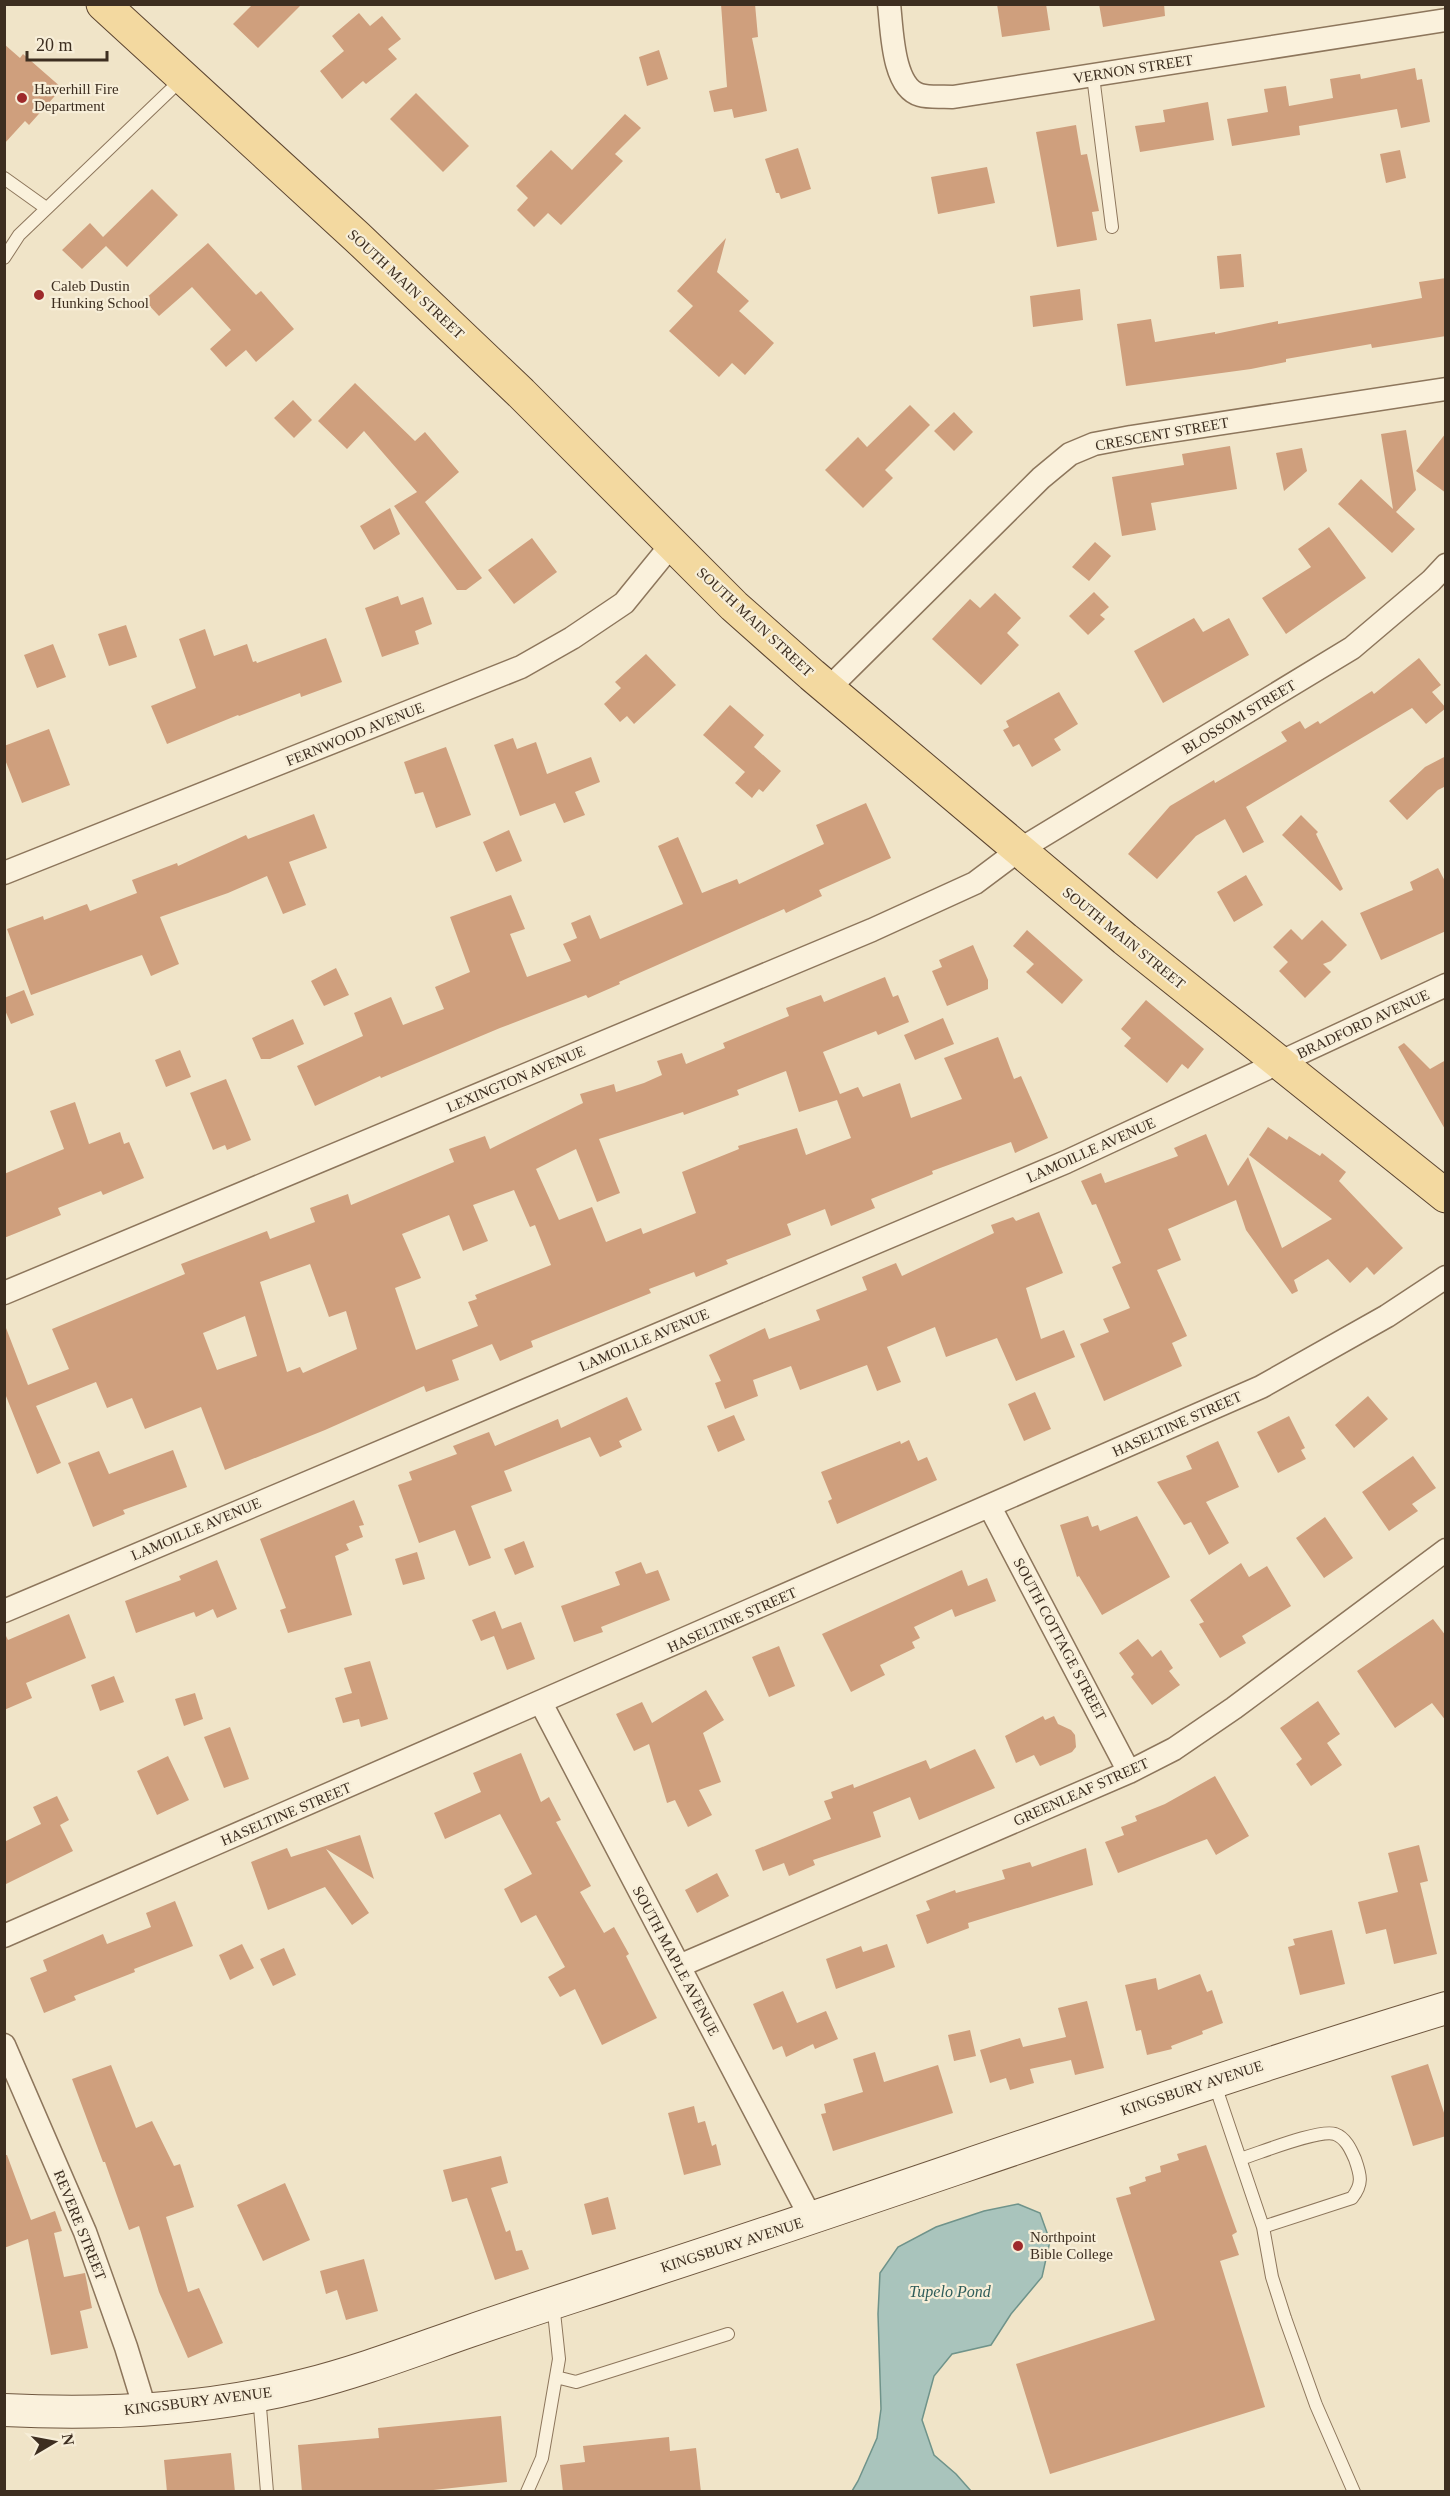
<svg xmlns="http://www.w3.org/2000/svg" width="1450" height="2496" viewBox="0 0 1450 2496" font-family="'Times New Roman',serif">
	<style>
		.water { fill: #a9c4bc; stroke: #6f938a; stroke-width: 1.5 }
		.building { fill: #cf9f7d; fill-rule: evenodd }
		.lines { fill: none; stroke-linecap: round; stroke-linejoin: round }
		.service-casing { stroke: #8d765c; stroke-width: 14 }
		.minor-casing { stroke: #8d765c; stroke-width: 25 }
		.secondary-casing { stroke: #6f573f; stroke-width: 34 }
		.primary-casing { stroke: #5b4430; stroke-width: 35 }
		.service { stroke: #faf1dc; stroke-width: 12 }
		.minor { stroke: #faf1dc; stroke-width: 22 }
		.secondary { stroke: #faf1dc; stroke-width: 32 }
		.primary { stroke: #f3d9a0; stroke-width: 33 }
		.poi-dot { fill: #9e2a2b; stroke: #f7eed8; stroke-width: 2 }
		.labels { text-anchor: middle; stroke-width: 4.5; stroke-linejoin: round; paint-order: stroke }
		.street-label { font-size: 15px; fill: #3d2e20; stroke: #f7eed8 }
		.poi-label { font-size: 15px; fill: #3d2e20; stroke: #f7eed8; text-anchor: start }
		.water-label { font-size: 16px; font-style: italic; fill: #2f5d5a; stroke: #f7eed8 }
	</style>
	<rect width="100%" height="100%" fill="#f0e4c8"/>
	<path class="water" d="M1018 2204 1040 2213 1050 2241 1042 2277 1011 2314 991 2345 952 2354 934 2376 922 2420 934 2455 956 2474 971 2491H852L858 2481 877 2438 881 2409 878 2314 880 2273 898 2247 936 2227 984 2211Z"/>
	<path class="building" d="M253 4H302L258 48 233 24Z
		M721 4H755L758 37 752 38 767 111 734 118 732 109 714 112 709 91 727 87Z
		M997 4H1046L1050 30 1002 37Z
		M1099 4H1164L1165 16 1103 27Z
		M359 13 370 26 382 16 401 39 388 49 397 59 366 84 363 81 342 99 320 71 344 51 332 36Z
		M4 44 20 58 23 54 62 88 29 125 25 121 4 144Z
		M659 50 668 79 647 86 639 57Z
		M1415 68 1417 80 1422 79 1430 122 1401 128 1397 109 1299 126 1300 135 1232 146 1227 119 1268 112 1264 89 1286 86 1289 106 1333 98 1330 79 1360 74 1361 79Z
		M416 93 469 146 443 172 390 119Z
		M1208 102 1214 140 1140 152 1135 126 1165 122 1163 110Z
		M625 114 641 128 615 154 623 161 561 225 548 213 534 227 517 210 528 198 516 186 551 150 572 170Z
		M1076 125 1081 155 1087 154 1099 211 1092 212 1097 240 1057 247 1036 132Z
		M798 148 811 189 781 199 779 193H776L765 159Z
		M1400 150 1406 178 1386 183 1380 154Z
		M987 167 995 203 938 214 931 177Z
		M152 189 178 215 127 267 106 246 82 269 62 250 90 223 103 237Z
		M726 238 717 272 749 301 739 311 774 343 745 375 732 363 719 377 669 331 693 306 677 291Z
		M208 243 256 295 261 291 294 329 256 362 246 350 226 367 210 349 231 330 192 287 159 316 144 300Z
		M1241 254 1244 287 1220 289 1217 256Z
		M1446 278V336L1372 348 1371 344 1286 359V362L1251 369 1126 386 1117 324 1151 319 1155 342 1215 332V334L1278 321V324L1422 298 1419 282Z
		M1080 289 1083 320 1033 327 1030 296Z
		M355 383 415 441 425 432 459 472 425 502 422 498 482 578 466 590H457L394 506 417 492 364 431 347 449 318 421Z
		M293 400 312 420 294 438 274 418Z
		M910 405 930 425 885 470 893 478 863 508 825 470 858 437 867 447Z
		M954 412 973 432 954 451 934 431Z
		M1406 430 1416 490 1396 512 1415 529 1392 553 1338 504 1361 479 1393 509 1381 434Z
		M1446 433V493L1416 471Z
		M1230 446 1237 489 1151 503 1156 530 1122 536 1112 477 1184 465 1182 454Z
		M1302 448 1307 471 1284 491 1276 453Z
		M390 508 400 534 374 550 360 526Z
		M1329 527 1366 578 1286 634 1262 598 1311 567 1298 549Z
		M532 538 557 572 514 604 488 570Z
		M1095 542 1111 556 1089 581 1072 567Z
		M1094 592 1109 607 1100 615 1105 619 1088 635 1069 616Z
		M995 593 1021 618 1007 633 1019 645 981 685 932 639 970 599 980 608Z
		M398 596 401 605 423 597 432 624 415 631 419 644 382 657 365 608Z
		M1194 618 1203 632 1229 618 1249 655 1163 703 1134 651Z
		M126 625 137 657 109 666 98 634Z
		M205 629 214 656 247 644 253 662 256 661 257 663 326 638 342 682 301 697 300 693 239 716 238 715 167 744 151 706 196 688 179 639Z
		M53 644 66 677 37 688 24 655Z
		M646 654 676 685 634 724 627 716 620 722 604 704 621 688 615 682Z
		M1419 658 1441 685 1432 692 1446 708 1426 724 1412 708 1246 807 1264 842 1243 853 1225 819 1196 836 1157 879 1128 854 1170 806 1214 780 1215 783 1287 741 1281 732 1300 721 1305 729 1318 721 1320 724 1372 691 1374 694Z
		M1059 692 1078 724 1054 739 1061 750 1032 767 1019 744 1013 747 1003 730 1009 727 1006 721Z
		M730 705 764 735 754 747 781 771 763 792 759 789 752 798 735 783 745 772 703 735Z
		M49 729 70 785 22 803 4 757V746Z
		M513 738 517 749 536 742 547 774 591 757 600 782 575 792 585 815 564 823 555 803 520 816 494 745Z
		M446 747 471 815 436 828 423 792 415 794 404 762Z
		M1446 756V786L1438 790 1407 820 1389 801 1425 767Z
		M866 803 891 858 819 890 822 896 786 913 784 909 619 982 620 984 588 998 586 995 500 1028 381 1078 380 1076 315 1106 297 1066 363 1036 354 1013 391 997 403 1025 444 1009 435 987 470 972 450 917 511 895 525 929 510 934 527 977 571 961 563 944 577 938 571 923 590 915 600 939 683 904 658 846 678 837 702 893 737 879 739 884 824 844 816 825Z
		M314 814 327 848 289 862 306 905 283 914 267 876 228 893 160 917 179 964 151 976 142 955 31 995 7 929 43 916 44 920 87 904 90 911 137 893 132 880 177 863 178 866 246 835 248 839Z
		M1301 815 1318 832 1316 834 1343 889 1340 891 1282 835Z
		M509 830 522 861 496 872 483 842Z
		M1438 868 1446 883V931L1381 960 1360 913 1413 890 1410 882Z
		M1246 875 1263 905 1234 922 1217 892Z
		M1322 920 1347 945 1331 961 1323 964 1331 972 1305 998 1279 971 1288 962 1273 947 1291 929 1302 940Z
		M1027 930 1083 980 1062 1004 1026 972 1034 964 1013 946Z
		M973 945 988 980V989L947 1006 932 971 942 967 939 960Z
		M336 968 349 995 324 1006 311 981Z
		M885 977 893 997 898 995 909 1022 878 1035 876 1031 823 1052 840 1094 858 1087 863 1097 900 1083 911 1118 962 1099 944 1058 998 1037 1014 1079 1021 1076 1048 1138 1015 1153 1011 1142 932 1171 933 1174 871 1199 875 1208 831 1226 825 1209 787 1224 791 1235 726 1260 728 1264 696 1277 694 1272 649 1289 651 1293 531 1341 533 1347 500 1361 492 1344 452 1360 459 1380 426 1392 424 1386 325 1430 225 1470 201 1407 145 1429 132 1398 107 1408 96 1382 36 1406 61 1463 37 1474 4 1391V1329L6 1328 28 1385 69 1369 52 1329 185 1274 181 1264 267 1231 270 1239 315 1222 310 1208 348 1194 351 1205 454 1162 449 1149 485 1136 490 1149 583 1103 580 1094 614 1084 616 1092 644 1083 662 1075 657 1061 682 1053 686 1064 725 1048 723 1043 789 1016 786 1008 821 995 824 1002ZM786 1071 799 1112 837 1100 851 1138 806 1155 797 1128 738 1146 739 1149 682 1172 696 1213 643 1234 641 1228 606 1242 592 1207 559 1220 536 1169 576 1149 597 1202 620 1193 599 1139 683 1112 684 1115 739 1095 737 1090ZM514 1190 530 1227 535 1225 551 1265 475 1295 477 1299 468 1302 478 1326 416 1350 395 1288 421 1278 402 1234 449 1215 463 1251 488 1241 473 1205ZM310 1264 329 1317 346 1311 357 1349 303 1373 300 1367 287 1372 260 1282ZM245 1316 257 1356 217 1370 203 1333Z
		M24 990 34 1015 11 1024 4 1008V998Z
		M1146 1000 1204 1049 1188 1069 1182 1064 1167 1083 1124 1046 1131 1038 1121 1029Z
		M943 1018 954 1044 915 1060 904 1035Z
		M293 1019 304 1044 270 1059H261L252 1038Z
		M1404 1043 1430 1069 1446 1060V1131L1398 1047Z
		M180 1050 191 1077 166 1087 155 1060Z
		M226 1079 251 1140 227 1150 225 1145 213 1150 190 1093Z
		M75 1102 89 1144 120 1132 124 1144 129 1142 144 1178 103 1195 101 1191 58 1208 61 1215 4 1238V1174L64 1149 50 1111Z
		M1268 1127 1287 1140 1289 1136 1320 1156 1322 1153 1346 1172 1339 1181 1403 1248 1374 1275 1367 1267 1350 1283 1328 1259 1294 1280 1298 1291 1292 1294 1246 1230 1236 1200 1168 1229 1181 1260 1157 1270 1187 1336 1172 1343 1182 1366 1104 1401 1080 1344 1109 1332 1103 1319 1130 1308 1112 1267 1121 1263 1096 1204 1092 1205 1081 1181 1101 1173 1105 1183 1178 1156 1174 1148 1206 1134 1228 1186 1248 1157 1282 1248 1332 1219 1249 1155Z
		M1039 1212 1063 1273 1026 1288 1041 1339 1064 1330 1075 1357 1016 1381 997 1338 946 1357 935 1327 887 1347 901 1382 877 1391 867 1365 800 1390 791 1366 753 1380 758 1396 725 1409 715 1383 721 1381 709 1355 765 1328 769 1339 820 1320 816 1310 867 1290 862 1277 896 1263 902 1276 994 1233 991 1225 1013 1217 1016 1221Z
		M1035 1392 1051 1429 1024 1441 1008 1404Z
		M1368 1396 1388 1419 1354 1448 1335 1425Z
		M627 1397 642 1430 619 1441 622 1447 600 1457 590 1437 504 1471 512 1491 471 1506 491 1558 469 1566 455 1530 419 1543 398 1485 412 1480 409 1472 457 1454 453 1446 489 1432 495 1446 558 1419 561 1428Z
		M734 1415 745 1440 718 1452 707 1426Z
		M1289 1416 1305 1448 1301 1450 1306 1459 1278 1473 1257 1432Z
		M909 1440 918 1461 927 1457 937 1480 837 1524 828 1501 832 1499 821 1472 900 1441 901 1444Z
		M1218 1441 1239 1487 1206 1502 1229 1543 1209 1555 1191 1522 1184 1525 1157 1482 1192 1469 1186 1456Z
		M173 1450 187 1487 123 1510 125 1514 93 1527 68 1463 99 1451 109 1474Z
		M1413 1456 1436 1488 1412 1504 1418 1511 1389 1531 1362 1492Z
		M354 1500 364 1525 359 1526 363 1537 346 1544 349 1550 335 1556 352 1615 288 1633 280 1610 286 1608 260 1539Z
		M1088 1516 1092 1527 1098 1525 1100 1531 1137 1516 1170 1577 1102 1615 1079 1576 1077 1577 1060 1525Z
		M1325 1517 1353 1558 1324 1578 1296 1538Z
		M524 1541 534 1567 515 1575 504 1549Z
		M417 1552 425 1579 403 1585 395 1559Z
		M217 1560 237 1609 217 1618 213 1609 196 1617 194 1612 136 1633 125 1601 181 1580 179 1576Z
		M641 1562 646 1574 658 1570 670 1600 601 1627 603 1632 574 1642 561 1606 620 1585 615 1572Z
		M1241 1563 1249 1577 1267 1566 1291 1606 1242 1636 1246 1643 1220 1658 1199 1624 1204 1622 1190 1600Z
		M962 1570 968 1586 987 1578 996 1601 955 1617 952 1609 914 1627 920 1638 912 1642 915 1648 880 1665 885 1675 851 1692 822 1634Z
		M495 1611 502 1629 521 1622 535 1659 507 1670 494 1636 481 1641 472 1620Z
		M69 1614 86 1658 26 1683 32 1698 4 1710V1632L8 1640Z
		M1433 1619 1446 1636V1721L1432 1703 1395 1728 1357 1671Z
		M1138 1639 1152 1657 1161 1650 1173 1668 1169 1671 1180 1685 1152 1705 1131 1677 1134 1674 1119 1653Z
		M779 1646 795 1686 769 1697 752 1657Z
		M370 1661 388 1719 361 1727 359 1719 343 1723 335 1698 352 1693 344 1668Z
		M114 1676 124 1702 100 1711 91 1685Z
		M706 1690 724 1720 703 1733 721 1782 699 1790 712 1815 688 1827 675 1800 667 1803 649 1744 634 1751 616 1714 642 1702 652 1723Z
		M195 1693 203 1719 184 1726 175 1699Z
		M1318 1701 1340 1734 1327 1743 1342 1765 1311 1786 1296 1764 1302 1759 1280 1728Z
		M1043 1716 1045 1720 1054 1716 1058 1724 1071 1730 1075 1735 1076 1747 1072 1752 1040 1766 1034 1755 1016 1763 1005 1736Z
		M230 1727 249 1779 224 1788 204 1737Z
		M975 1749 995 1788 919 1820 910 1797 873 1812 881 1837 813 1860 815 1865 789 1876 784 1863 763 1871 755 1850 831 1819 824 1801 833 1798 831 1792 853 1784 854 1788 926 1760 930 1769Z
		M521 1753 541 1802 549 1797 561 1820 556 1822 591 1886 580 1892 604 1933 614 1927 629 1954 626 1956 657 2018 602 2045 575 1989 560 1997 548 1977 565 1967 536 1915 521 1923 504 1889 532 1874 500 1814 445 1839 434 1813 481 1792 473 1773Z
		M168 1756 189 1800 157 1815 137 1771Z
		M1215 1776 1249 1836 1216 1855 1207 1839 1118 1873 1105 1842 1124 1835 1121 1827 1137 1821 1135 1816 1165 1804Z
		M57 1796 69 1820 60 1825 73 1851 4 1885V1842L41 1824 33 1807Z
		M360 1835 374 1879 326 1849 369 1913 352 1925 325 1887 268 1910 251 1862 287 1848 291 1857Z
		M1419 1845 1428 1881 1420 1883 1437 1954 1394 1964 1386 1929 1366 1934 1358 1902 1398 1892 1388 1853Z
		M1086 1848 1093 1885 968 1923 969 1928 927 1944 916 1915 930 1910 926 1901 955 1890 956 1893 1005 1879 1002 1870 1030 1862 1032 1867Z
		M717 1873 729 1896 697 1913 685 1890Z
		M175 1901 193 1946 134 1969 135 1972 74 1996 76 2000 44 2013 30 1978 47 1971 43 1960 103 1934 107 1944 151 1927 146 1913Z
		M1332 1930 1345 1984 1300 1995 1288 1947 1295 1945 1293 1939Z
		M242 1944 254 1968 230 1980 219 1955Z
		M887 1944 895 1967 836 1989 826 1959 861 1946 863 1952Z
		M284 1948 296 1975 273 1986 260 1959Z
		M1200 1974 1207 1992 1212 1990 1223 2023 1202 2031 1203 2034 1171 2046 1172 2049 1147 2055 1141 2030 1136 2031 1125 1985 1156 1978 1158 1990Z
		M783 1991 797 2023 826 2011 838 2039 815 2049 813 2044 786 2057 782 2046 773 2050 753 2004Z
		M1087 2001 1104 2068 1075 2075 1071 2060 1030 2069 1034 2083 1010 2090 1006 2078 990 2083 980 2050 1020 2038 1023 2047 1066 2037 1058 2008Z
		M970 2030 976 2056 954 2061 948 2035Z
		M875 2052 884 2082 938 2065 953 2113 833 2151 821 2114 826 2113 824 2104 863 2092 853 2059Z
		M1428 2064 1446 2119V2136L1413 2146 1391 2076Z
		M111 2065 136 2128 152 2121 174 2166 180 2164 194 2207 166 2217 188 2292 199 2288 223 2343 188 2358 159 2292 139 2226 129 2230 105 2162H103L72 2079Z
		M694 2106 698 2123 705 2121 712 2146 716 2144 721 2165 684 2175 668 2113Z
		M1206 2145 1237 2232 1232 2235 1239 2255 1220 2261 1265 2407 1050 2474 1016 2364 1155 2320 1116 2198 1131 2194 1129 2187 1146 2181 1145 2177 1161 2172 1160 2166 1179 2160 1177 2154Z
		M4 2155H7L31 2220 55 2211 62 2231 54 2233 64 2277 85 2273 92 2308 80 2311 88 2348 51 2355 28 2239 4 2248Z
		M501 2156 508 2183 491 2188 506 2232 510 2230 516 2251 522 2250 529 2269 495 2280 467 2198 452 2202 443 2170Z
		M285 2183 310 2240 263 2261 237 2205Z
		M608 2197 616 2229 592 2235 584 2204Z
		M364 2259 378 2311 346 2320 337 2290 326 2294 320 2271Z
		M501 2416 507 2482 415 2492H302L298 2445 379 2438 378 2428Z
		M669 2437 670 2451 696 2448 701 2492H563L560 2465 585 2462 583 2446Z
		M231 2453 235 2492H167L164 2460Z"/>
	<g class="lines">
		<defs>
			<path id="service" d="M1093 76 1112 227
				M4 178 46 208
				M4 258 19 235 183 78
				M1214 2082 1263 2227 1272 2277 1285 2318 1316 2405 1354 2492
				M1240 2159C1260 2153 1318 2129 1335 2134 1346 2138 1351 2150 1355 2159 1361 2176 1363 2184 1352 2198L1263 2227
				M556 2377 576 2382 728 2334
				M259 2395 267 2492
				M527 2492 542 2458 559 2359 553 2303"/>
			<path id="minor" d="M889 4C892 28 892 87 920 95 930 98 943 96 953 97L1446 20
				M828 689 1041 478 1070 454 1094 444 1131 437 1446 389
				M4 873 521 667 572 638 624 603 672 544
				M4 1293 872 930 975 883 1019 850 1352 648 1431 581 1446 565
				M990 1507 1129 1772
				M4 1611 1066 1162 1446 985
				M541 1703 811 2218
				M4 1936 1261 1387 1387 1316 1446 1277
				M679 1966 1129 1772 1174 1749 1234 1708 1446 1550
				M4 2045 85 2232 126 2347 145 2409"/>
			<path id="secondary" d="M4 2410C103 2415 208 2410 305 2385 361 2371 415 2350 470 2331 527 2311 585 2293 642 2274 910 2187 1176 2090 1446 2008"/>
			<path id="primary" d="M103 4 357 237 521 393 734 606 812 675 1125 939 1446 1196"/>
		</defs>
		<use href="#service" class="service-casing"/>
		<use href="#minor" class="minor-casing"/>
		<use href="#secondary" class="secondary-casing"/>
		<use href="#primary" class="primary-casing"/>
		<use href="#service" class="service"/>
		<use href="#minor" class="minor"/>
		<use href="#secondary" class="secondary"/>
		<use href="#primary" class="primary"/>
	</g>
	<g class="poi-dot">
		<circle cx="22" cy="98" r="6"/>
		<circle cx="39" cy="295" r="6"/>
		<circle cx="1018" cy="2246" r="6"/>
	</g>
	<g class="labels">
		<g class="street-label">
			<text transform="translate(1133 69) rotate(-9)" y="5">VERNON STREET</text>
			<text transform="translate(406 284) rotate(43)" y="5">SOUTH MAIN STREET</text>
			<text transform="translate(1162 434) rotate(-10)" y="5">CRESCENT STREET</text>
			<text transform="translate(755 622) rotate(43)" y="5">SOUTH MAIN STREET</text>
			<text transform="translate(1239 717) rotate(-31)" y="5">BLOSSOM STREET</text>
			<text transform="translate(355 734) rotate(-22)" y="5">FERNWOOD AVENUE</text>
			<text transform="translate(1124 938) rotate(39)" y="5">SOUTH MAIN STREET</text>
			<text transform="translate(1363 1024) rotate(-25)" y="5">BRADFORD AVENUE</text>
			<text transform="translate(516 1079) rotate(-23)" y="5">LEXINGTON AVENUE</text>
			<text transform="translate(1091 1150) rotate(-24)" y="5">LAMOILLE AVENUE</text>
			<text transform="translate(644 1340) rotate(-23)" y="5">LAMOILLE AVENUE</text>
			<text transform="translate(1177 1424) rotate(-24)" y="5">HASELTINE STREET</text>
			<text transform="translate(196 1529) rotate(-23)" y="5">LAMOILLE AVENUE</text>
			<text transform="translate(732 1620) rotate(-24)" y="5">HASELTINE STREET</text>
			<text transform="translate(1060 1639) rotate(62)" y="5">SOUTH COTTAGE STREET</text>
			<text transform="translate(1081 1792) rotate(-24)" y="5">GREENLEAF STREET</text>
			<text transform="translate(286 1814) rotate(-23)" y="5">HASELTINE STREET</text>
			<text transform="translate(676 1961) rotate(62)" y="5">SOUTH MAPLE AVENUE</text>
			<text transform="translate(1192 2088) rotate(-18)" y="5">KINGSBURY AVENUE</text>
			<text transform="translate(80 2225) rotate(68)" y="5">REVERE STREET</text>
			<text transform="translate(732 2245) rotate(-18)" y="5">KINGSBURY AVENUE</text>
			<text transform="translate(198 2401) rotate(-7)" y="5">KINGSBURY AVENUE</text>
		</g>
		<g class="poi-label">
			<text x="34" y="94">Haverhill Fire<tspan x="34" dy="17">Department</tspan></text>
			<text x="51" y="291">Caleb Dustin<tspan x="51" dy="17">Hunking School</tspan></text>
			<text x="1030" y="2242">Northpoint<tspan x="1030" dy="17">Bible College</tspan></text>
		</g>
		<g class="water-label">
			<text x="950" y="2297">Tupelo Pond</text>
		</g>
	</g>
	<rect width="1450" height="2496" fill="none" stroke="#3d2e20" stroke-width="12"/>
	<g transform="translate(54 2442) rotate(80)" stroke="#f7eed8" stroke-width="4.5" paint-order="stroke">
	<path d="M0-4.5L10 22L0 15L-10 22Z" fill="#3d2e20"/>
	<text y="-9" font-size="16" font-weight="bold" text-anchor="middle" fill="#3d2e20">N</text>
	</g>
	<path d="M27 51v9h80v-9" fill="none" stroke="#3d2e20" stroke-width="3"/>
	<text x="36" y="51" font-size="18" fill="#3d2e20" stroke="#f7eed8" stroke-width="4.5" paint-order="stroke">20 m</text>
</svg>
